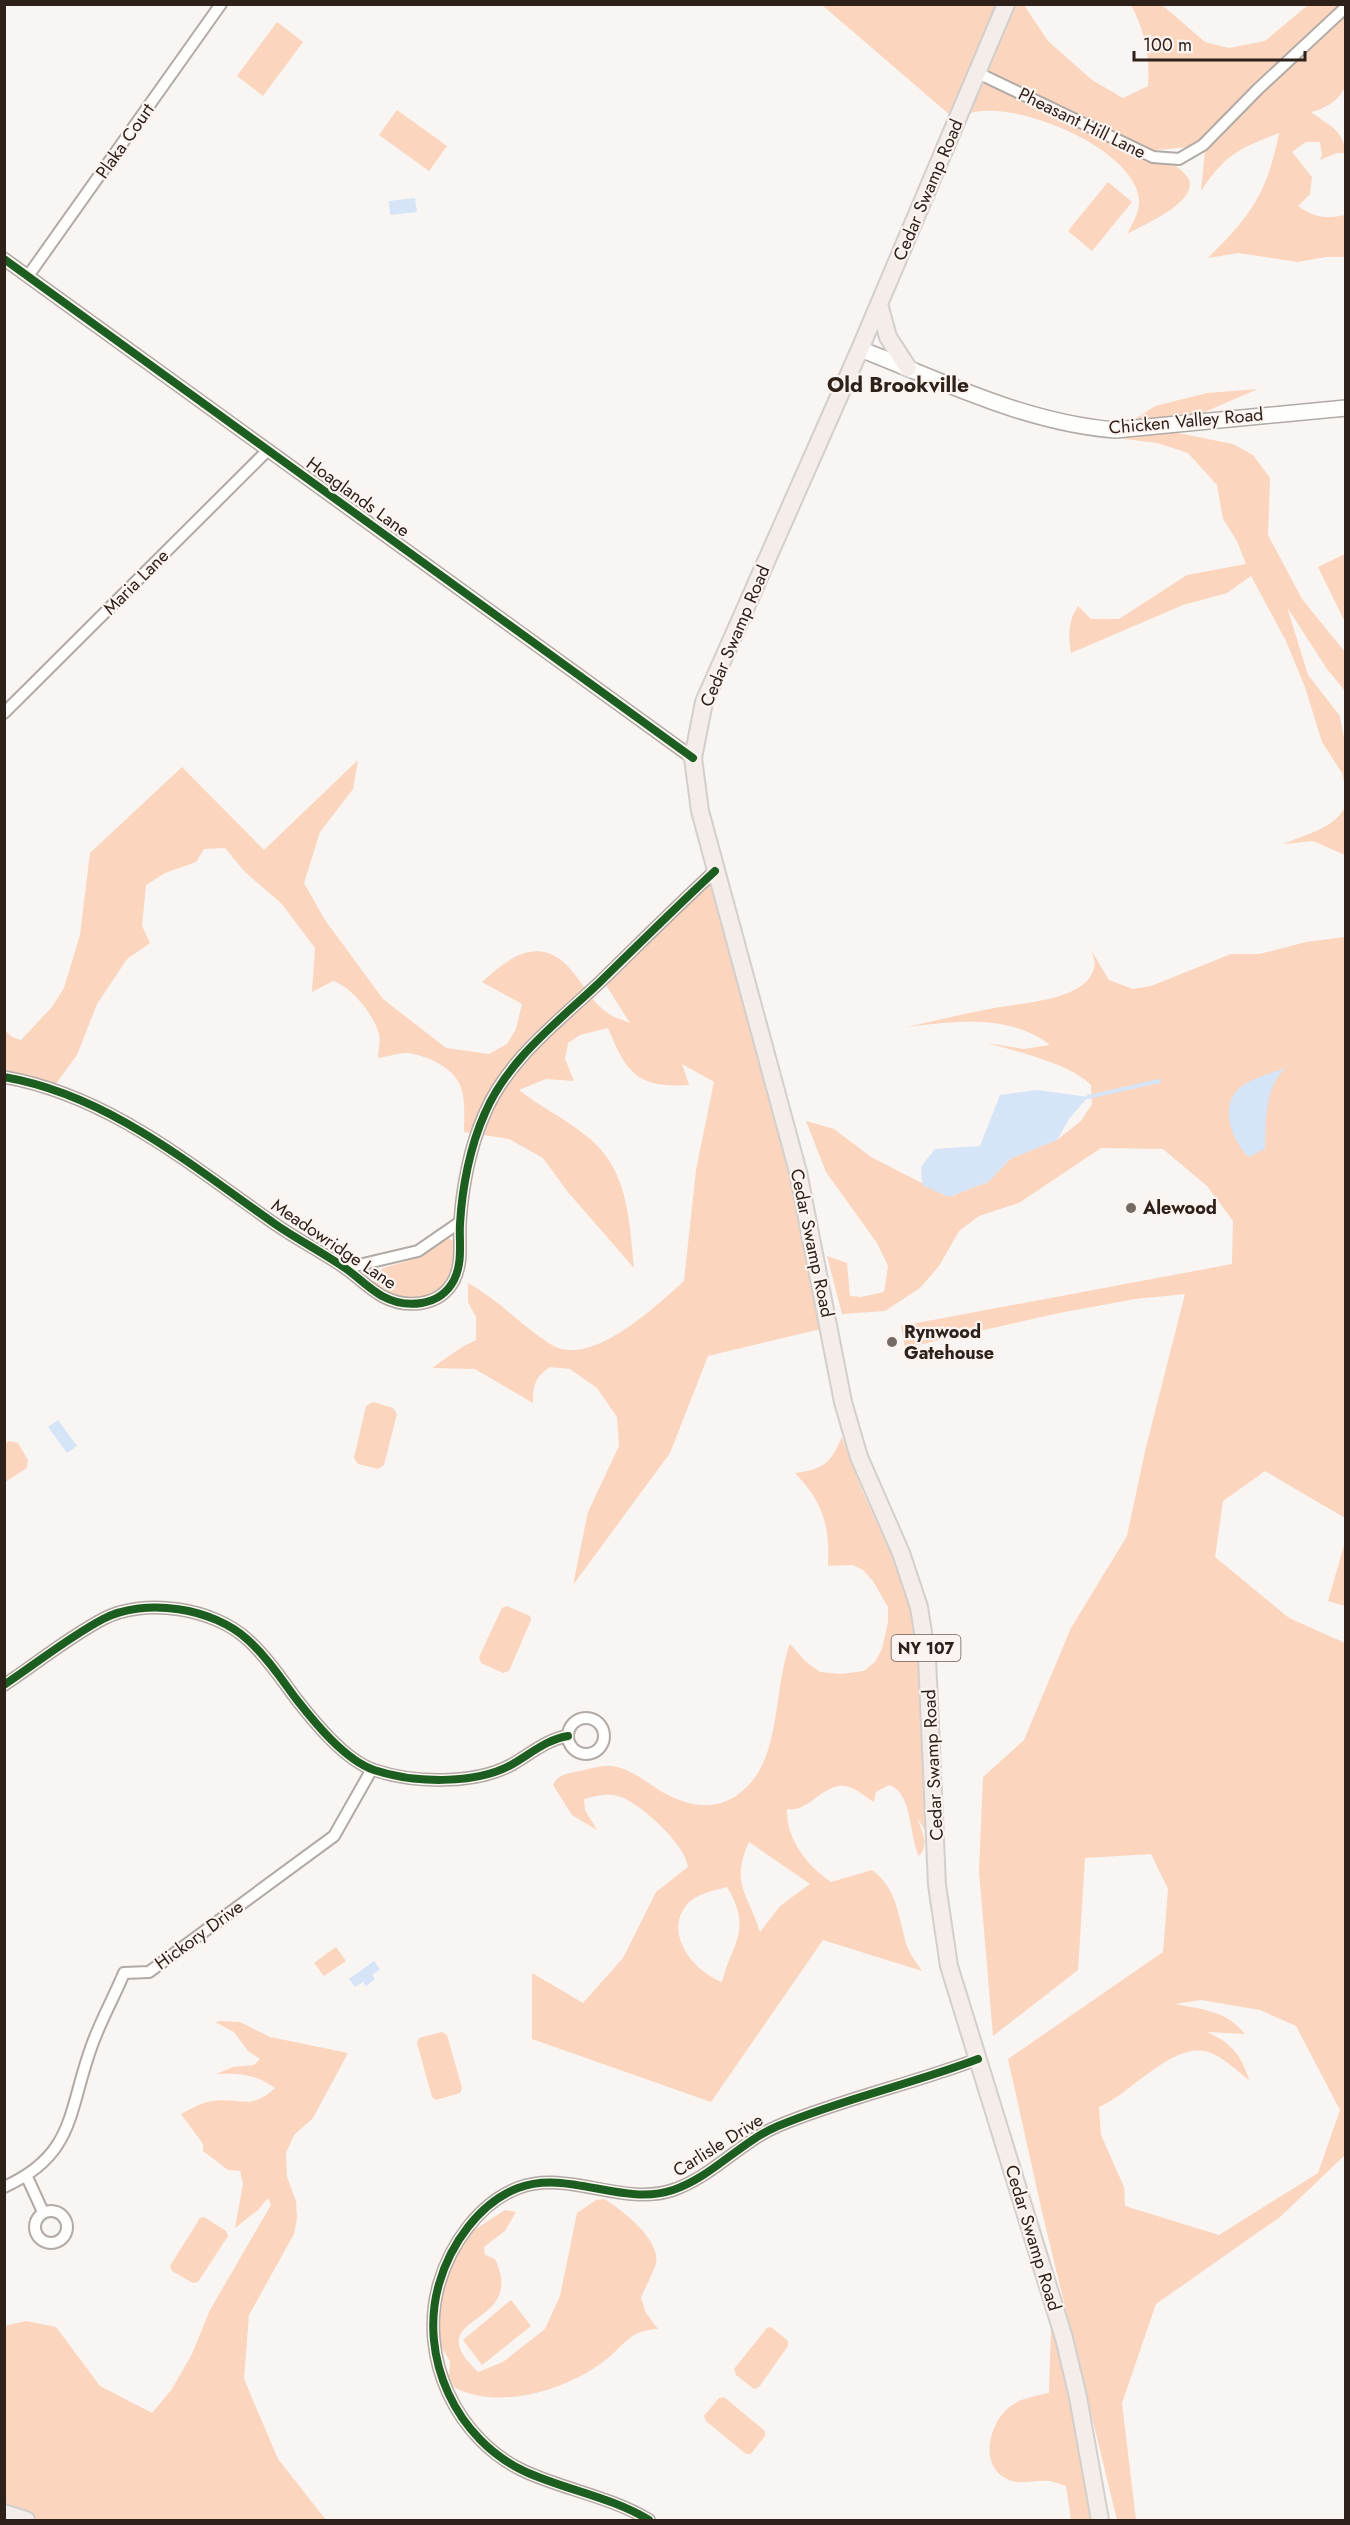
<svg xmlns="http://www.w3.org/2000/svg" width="1350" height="2525" viewBox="0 0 1350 2525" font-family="Jost,sans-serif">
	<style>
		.green { fill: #fbd5bd; fill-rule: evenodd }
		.water { fill: #d5e4f7 }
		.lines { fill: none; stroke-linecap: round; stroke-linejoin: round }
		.stream { stroke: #d5e4f7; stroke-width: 4 }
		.minor-casing { stroke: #b1aaa5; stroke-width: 14 }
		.tertiary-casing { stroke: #b1aaa5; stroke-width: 15 }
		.secondary-casing { stroke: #b1aaa5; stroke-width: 18 }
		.primary-casing { stroke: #d3cfcd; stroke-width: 20 }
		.minor { stroke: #fefefd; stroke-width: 10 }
		.tertiary { stroke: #fefefd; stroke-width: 12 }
		.secondary { stroke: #fefefd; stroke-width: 15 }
		.primary { stroke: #f4ede9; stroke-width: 16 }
		.cycleway-casing { stroke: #fcf4f0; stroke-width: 11 }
		.cycleway { stroke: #1b5e20; stroke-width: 8 }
		.poi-dot { fill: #756b65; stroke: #fcf4f0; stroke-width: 2 }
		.labels { text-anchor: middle; stroke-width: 4.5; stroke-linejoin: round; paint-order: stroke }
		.shield { fill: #fcf4f0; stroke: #6c605a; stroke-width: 1.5 }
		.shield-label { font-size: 16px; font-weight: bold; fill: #2e2119 }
		.street-label { font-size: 18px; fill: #2e2119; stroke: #fcf4f0 }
		.poi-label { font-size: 18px; font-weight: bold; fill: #2e2119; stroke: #fcf4f0; text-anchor: start }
		.quarter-label { font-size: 21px; font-weight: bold; fill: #2e2119; stroke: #fcf4f0 }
	</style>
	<rect width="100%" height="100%" fill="#f9f5f3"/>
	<path class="green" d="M822 5H1006L957 121Z
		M1008 5H1024L1048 41 1092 80 1123 98 1148 86C1150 56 1145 31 1131 5H1162L1205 42 1229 48 1265 41 1308 5H1345C1345 20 1349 78 1344 89 1337 102 1324 109 1311 112 1327 124 1345 131 1345 153H1337L1320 160 1322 155 1320 142H1306L1292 152 1312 177 1310 194 1298 206C1314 218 1327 219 1345 215V257H1326L1298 262 1238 253 1208 258C1251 215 1267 194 1279 133 1237 150 1227 153 1201 191L1205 150 1189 147 1156 150C1164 160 1177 165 1185 174 1208 198 1143 225 1127 234 1133 223 1140 211 1139 199 1135 147 1002 92 961 117Z
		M277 22 303 42 263 96 237 76Z
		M397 110 447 146 429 171 379 135Z
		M1108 182 1132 202 1092 251 1068 231Z
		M1258 389 1163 430 1233 444 1253 455 1262 467 1270 478 1268 535 1302 599 1345 652V691L1327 669 1287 607 1308 675 1340 716 1345 743V786L1342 773 1322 742 1305 687 1286 641 1251 576 1227 593 1183 605 1071 653C1068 636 1068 621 1078 606L1091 619H1119L1187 575 1246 564 1237 541 1223 519 1217 485 1188 453 1157 443 1108 437 1155 406 1207 393Z
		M1345 554V622L1318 567Z
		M358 760 353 789 320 832 304 883 325 920 383 999 446 1048 489 1054 507 1044 516 1029 522 1004 482 982C510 956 541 934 572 971 584 985 593 1004 609 1014 615 1018 623 1020 630 1023L602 979 715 871 829 1327 708 1356 670 1453 573 1585 588 1512 619 1446 617 1417 597 1388 570 1369 550 1367C535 1377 533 1385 533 1403L475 1369 432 1368 462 1347 476 1340V1317L468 1302V1283C500 1301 521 1325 550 1344 590 1370 656 1306 684 1281L696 1170 714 1082 682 1064 689 1085C637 1088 627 1074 608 1028L580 1035 568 1043 565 1059 574 1081 546 1079 519 1090C539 1106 564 1118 584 1134 628 1166 629 1218 634 1268L567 1191 543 1158 509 1139 464 1132C464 1117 466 1099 460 1085 453 1067 424 1054 406 1053 397 1053 386 1057 378 1058 378 1051 381 1041 379 1034 374 1015 352 987 333 981L312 992 315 948 282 904 245 872 225 848 204 849 196 862 165 873 146 885 142 926 150 943 127 959 97 1004 77 1055 52 1089 5 1077 4 1030 12 1037 21 1040 52 1007 64 988 80 935 90 853 182 767 264 850Z
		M1345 806V855L1313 841 1283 844C1302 836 1338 827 1345 806Z
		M1345 937V1518L1265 1471 1223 1501 1215 1557 1289 1618 1345 1643V2155L1280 2217 1156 2304 1122 2403 1136 2520H1117L1042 2212 1008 2059 1163 1952 1168 1889 1151 1854 1085 1858 1078 1970 993 2036 979 1871 983 1777 1024 1740 1071 1628 1127 1536 1146 1447 1185 1294 1135 1299 1059 1313 905 1348 901 1326 1232 1264 1233 1221 1207 1186 1163 1149 1101 1148 1019 1203 979 1216 959 1231 939 1266 920 1288 885 1311 842 1314 827 1256 847 1263 850 1296 861 1297 884 1292 888 1266 877 1243 826 1172 806 1121 834 1129 871 1157 949 1197 988 1182 1010 1159 1057 1140 1081 1121 1092 1104 1091 1085C1071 1064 1016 1051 987 1043L1024 1049 1050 1045C1010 1014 955 1021 907 1027 935 1021 962 1014 990 1009 1016 1003 1086 1002 1094 968 1096 963 1093 955 1091 950L1109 980 1133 989 1151 986 1231 954H1260L1306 942ZM1201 2000 1260 2010 1296 2026 1340 2110 1318 2173 1219 2235 1125 2206 1124 2187 1101 2135 1099 2107C1130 2095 1175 2038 1211 2053 1224 2058 1237 2071 1249 2080 1241 2054 1231 2043 1207 2032L1245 2034C1225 2010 1204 2010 1175 2004Z
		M448 1238 455 1242C458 1255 456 1262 451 1274 435 1314 372 1301 374 1278L383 1268 414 1259Z
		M373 1402 393 1408 397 1414 384 1465 378 1469 358 1464 354 1458 366 1406Z
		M842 1437 861 1488 910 1595 921 1651 929 1791 925 1830 917 1818C922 1831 930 1845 919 1856 909 1838 913 1792 889 1785L876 1792 874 1802C867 1798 857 1789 849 1787 825 1779 809 1814 787 1809 786 1839 807 1866 831 1882L872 1870C898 1889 898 1917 907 1946 910 1955 917 1963 922 1971L823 1940 711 2102 532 2039V1973L583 2003 623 1958 656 1892 688 1867C686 1845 642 1805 621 1797 610 1792 595 1796 584 1799L585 1810 597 1830 572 1815 553 1785C558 1774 569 1773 580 1771 589 1769 602 1765 612 1766 632 1769 647 1783 664 1793 698 1811 728 1811 753 1780 780 1746 775 1683 790 1644L805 1661 820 1672 840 1674 864 1671 875 1662 882 1649 888 1622V1607L873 1581 863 1570 853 1565 828 1566C830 1526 823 1502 795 1473 824 1469 830 1464 842 1437ZM749 1842 810 1884 780 1906 760 1932C748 1893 730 1884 749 1842ZM727 1887C753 1930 732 1943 722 1982 696 1973 664 1936 685 1907 694 1894 712 1891 727 1887Z
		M9 1441 18 1443 28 1460 27 1468 5 1482V1444Z
		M1345 1542V1606L1328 1601Z
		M507 1606 530 1616 531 1620 509 1671 503 1673 481 1663 479 1657 502 1608Z
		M336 1947 346 1961 324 1976 314 1963Z
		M220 2021 240 2022 270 2037 348 2053 313 2118 294 2135 286 2153 287 2177 296 2201 297 2218 294 2234 249 2315 244 2379 278 2459 326 2520H26L5 2513 4 2326 26 2321 56 2327 100 2386 152 2413 172 2389 192 2354 210 2310 271 2205 268 2198 258 2210 235 2228 243 2184 240 2171 228 2170 203 2151V2144L181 2114C191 2109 202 2102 212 2101 241 2097 250 2111 275 2088 255 2074 240 2073 216 2074L233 2067 254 2065 260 2059 248 2051 234 2032 215 2022Z
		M442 2032 447 2035 462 2088 460 2093 436 2100 432 2097 417 2043 419 2038Z
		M604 2199C621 2209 661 2240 656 2263 653 2274 645 2287 641 2298L646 2313 658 2329C631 2330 627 2342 608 2358 570 2389 501 2411 455 2388L449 2377 450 2361 440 2345V2306L450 2268 471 2232 505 2210 516 2212 505 2231 484 2247 485 2255 495 2259C529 2330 415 2312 478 2372L503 2362 545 2329 560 2296 577 2213 596 2200Z
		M204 2217 226 2231 228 2236 198 2282 193 2283 172 2271 170 2266 200 2218Z
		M1052 2297 1100 2520H1071L1066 2486C1061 2485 1054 2481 1048 2481 1035 2479 1020 2486 1007 2479 980 2466 988 2428 1006 2410 1017 2399 1034 2396 1049 2393Z
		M511 2300 531 2326 482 2365 463 2340Z
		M771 2327 788 2341V2346L759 2387 754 2389 736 2375 734 2369 767 2328Z
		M724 2397 765 2431V2436L751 2454H746L706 2421 704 2416 719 2398Z"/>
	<path class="water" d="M415 198 417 212 390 215 389 201Z
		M1285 1068C1264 1090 1266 1120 1265 1149L1249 1157C1231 1140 1216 1101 1245 1084 1257 1077 1272 1073 1285 1068Z
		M1037 1090 1088 1097 1069 1119 1057 1140 1010 1159 988 1182 949 1197 922 1185 921 1167 935 1149 980 1146 1000 1095Z
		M58 1420 77 1446 67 1453 48 1427Z
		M374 1961 380 1969 372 1975 375 1979 366 1986 363 1982 355 1987 349 1979Z"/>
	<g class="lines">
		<path class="stream" d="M1088 1097 1159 1081"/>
		<defs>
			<path id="minor" d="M978 73 1153 157 1179 159 1203 145 1258 89 1346 7
				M28 276 221 4
				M4 713 268 450
				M4 1077C108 1095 191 1165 275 1224 298 1240 322 1252 345 1268 358 1277 368 1288 382 1296 406 1309 440 1307 454 1280 463 1262 459 1243 460 1224 462 1188 470 1146 485 1113 508 1059 558 1022 600 982 638 945 676 907 715 871
				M346 1268 418 1251 460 1222
				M4 1685C37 1663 69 1637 103 1619 145 1597 214 1608 248 1640 267 1657 282 1680 297 1700 315 1723 345 1760 374 1770 413 1783 474 1785 511 1765 529 1755 547 1739 568 1736
				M568 1736a18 18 0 1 1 36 0a18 18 0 1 1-36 0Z
				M27 2177 43 2212
				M4 2187C76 2155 68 2110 92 2045 101 2020 114 1997 124 1973L149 1972 334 1836 372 1769
				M35 2227a16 16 0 1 1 32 0a16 16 0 1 1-32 0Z
				M649 2520C611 2497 566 2490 526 2472 456 2440 418 2357 439 2284 450 2245 479 2203 518 2188 568 2169 623 2207 673 2190 712 2177 740 2142 778 2126 842 2099 912 2084 978 2059"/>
			<path id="tertiary" d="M4 259 693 758"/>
			<path id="secondary" d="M860 349C942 381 1026 423 1115 430L1346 408"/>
			<path id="primary" d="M1006 4 860 349 704 702 693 758 700 811 798 1172 843 1402 859 1457 901 1553 919 1607 927 1658 937 1885 949 1966 1064 2338 1078 2397 1100 2520
				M879 304 888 337 908 368
				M4 2513 26 2520"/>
		</defs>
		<use href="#minor" class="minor-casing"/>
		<use href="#tertiary" class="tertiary-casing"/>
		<use href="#secondary" class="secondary-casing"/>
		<use href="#primary" class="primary-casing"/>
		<use href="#minor" class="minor"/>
		<use href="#tertiary" class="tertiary"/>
		<use href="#secondary" class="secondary"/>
		<use href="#primary" class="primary"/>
		<defs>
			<path id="cycleway" d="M4 259 693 758
				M4 1077C108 1095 191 1165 275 1224 298 1240 322 1252 345 1268 358 1277 368 1288 382 1296 406 1309 440 1307 454 1280 463 1262 459 1243 460 1224 462 1188 470 1146 485 1113 508 1059 558 1022 600 982 638 945 676 907 715 871
				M4 1685C37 1663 69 1637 103 1619 145 1597 214 1608 248 1640 267 1657 282 1680 297 1700 315 1723 345 1760 374 1770 413 1783 474 1785 511 1765 529 1755 547 1739 568 1736
				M649 2520C611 2497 566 2490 526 2472 456 2440 418 2357 439 2284 450 2245 479 2203 518 2188 568 2169 623 2207 673 2190 712 2177 740 2142 778 2126 842 2099 912 2084 978 2059"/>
		</defs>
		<use href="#cycleway" class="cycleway-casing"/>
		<use href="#cycleway" class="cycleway"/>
	</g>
	<g class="poi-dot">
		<circle cx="1131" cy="1208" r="6"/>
		<circle cx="892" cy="1342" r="6"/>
	</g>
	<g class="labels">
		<rect class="shield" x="891.5" y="1635" width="69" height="26" rx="4.5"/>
		<g class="shield-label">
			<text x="926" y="1654">NY 107</text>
		</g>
		<g class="street-label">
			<text transform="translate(1082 123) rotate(26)" y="6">Pheasant Hill Lane</text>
			<text transform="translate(125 141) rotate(-55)" y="6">Plaka Court</text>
			<text transform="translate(928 190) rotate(-67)" y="6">Cedar Swamp Road</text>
			<text transform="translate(1186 421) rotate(-5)" y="6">Chicken Valley Road</text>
			<text transform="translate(358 497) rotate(36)" y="6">Hoaglands Lane</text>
			<text transform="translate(136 582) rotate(-45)" y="6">Maria Lane</text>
			<text transform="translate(735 636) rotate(-67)" y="6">Cedar Swamp Road</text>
			<text transform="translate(812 1243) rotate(78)" y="6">Cedar Swamp Road</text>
			<text transform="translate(334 1244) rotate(34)" y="6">Meadowridge Lane</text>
			<text transform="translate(933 1765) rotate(-93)" y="6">Cedar Swamp Road</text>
			<text transform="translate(199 1935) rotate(-36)" y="6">Hickory Drive</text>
			<text transform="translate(718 2145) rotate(-32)" y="6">Carlisle Drive</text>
			<text transform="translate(1033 2238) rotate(73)" y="6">Cedar Swamp Road</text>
		</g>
		<g class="poi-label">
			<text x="1143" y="1214">Alewood</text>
			<text x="904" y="1338">Rynwood<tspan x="904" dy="21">Gatehouse</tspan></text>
		</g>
		<g class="quarter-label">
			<text x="898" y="392">Old Brookville</text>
		</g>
	</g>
	<rect width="1350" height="2525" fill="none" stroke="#2e2119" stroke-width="12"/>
	<path d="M1134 51v9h171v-9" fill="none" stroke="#2e2119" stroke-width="3"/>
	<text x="1143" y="51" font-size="18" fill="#2e2119" stroke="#fcf4f0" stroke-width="4.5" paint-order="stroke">100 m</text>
</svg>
